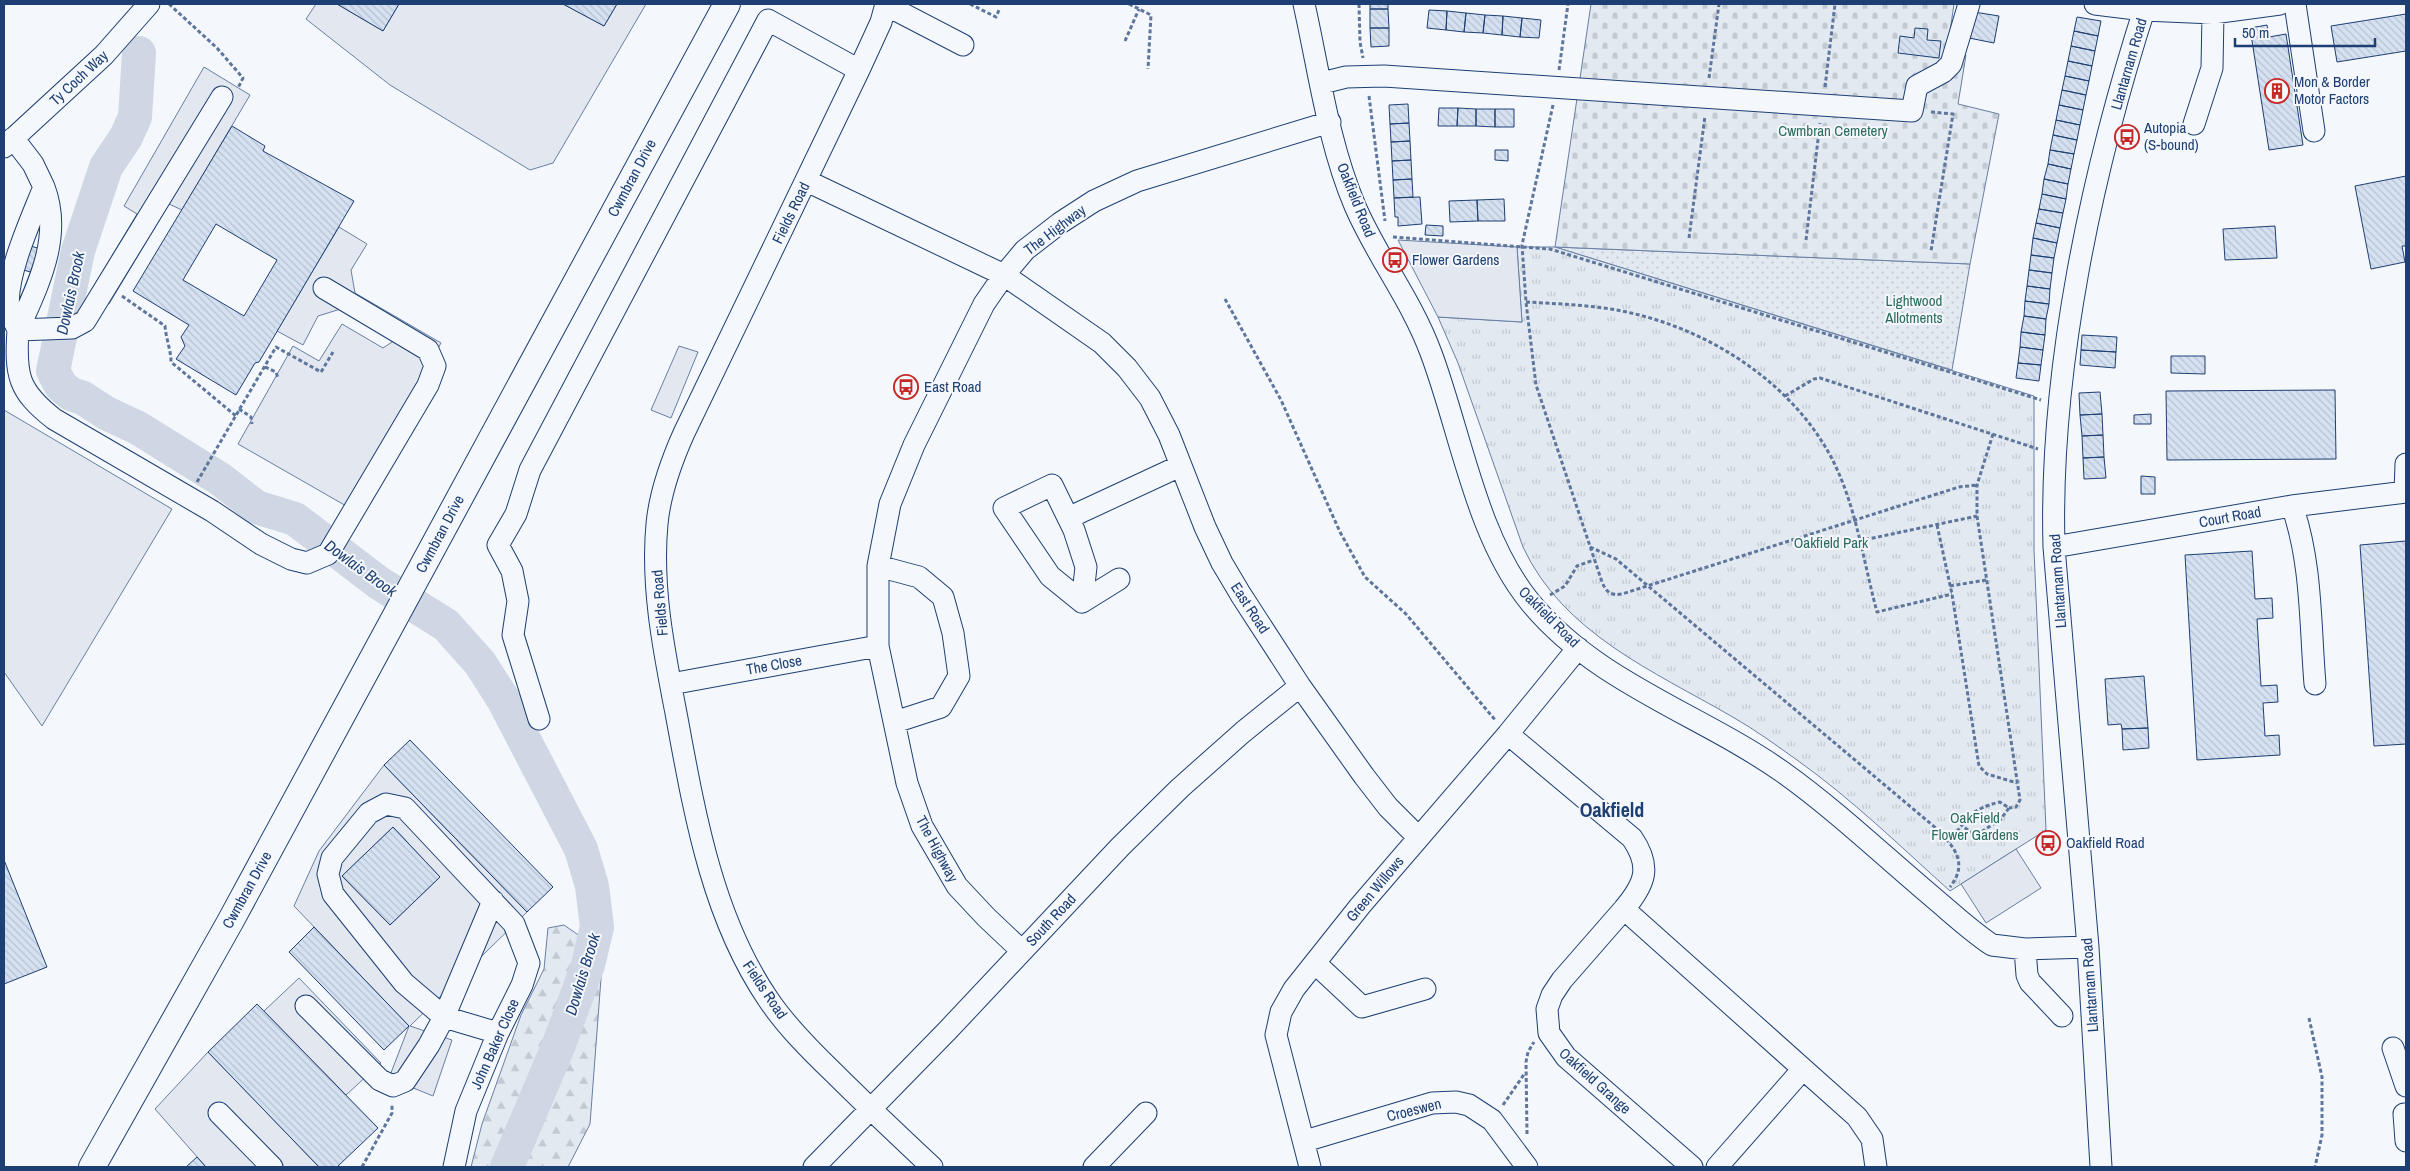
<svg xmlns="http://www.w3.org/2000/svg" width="2410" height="1171" viewBox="0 0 2410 1171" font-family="'Archivo Narrow',sans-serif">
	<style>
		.grass { fill: url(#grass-dots); stroke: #687fa3 }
		.forest { fill: url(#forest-firs); stroke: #687fa3 }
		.cemetery { fill: url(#cemetery-stones); stroke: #687fa3 }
		.park { fill: url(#park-tufts); stroke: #687fa3 }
		.parking { fill: #e3e8f0; stroke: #687fa3; fill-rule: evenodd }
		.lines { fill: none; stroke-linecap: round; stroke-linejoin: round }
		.river { stroke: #cfd7e4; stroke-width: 34 }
		.building { fill: url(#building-back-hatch); stroke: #1d3f73; fill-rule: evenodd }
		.minor-casing { stroke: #1d3f73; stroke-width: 23 }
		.major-casing { stroke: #1d3f73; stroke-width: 28 }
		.path { stroke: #5e769c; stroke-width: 3; stroke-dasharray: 4 2.5; stroke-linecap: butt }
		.minor { stroke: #f4f7fb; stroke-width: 21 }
		.major { stroke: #f4f7fb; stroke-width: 26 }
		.labels { text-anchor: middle; stroke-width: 4; stroke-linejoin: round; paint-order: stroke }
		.street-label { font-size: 15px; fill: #1d3f73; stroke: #f4f7fb }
		.poi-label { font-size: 15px; fill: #1d3f73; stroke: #f4f7fb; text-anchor: start }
		.park-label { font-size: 15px; fill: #2c6c60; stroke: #f4f7fb }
		.water-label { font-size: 16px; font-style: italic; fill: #1d3f73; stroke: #f4f7fb }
		.district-label { font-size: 20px; font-weight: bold; fill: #1d3f73; stroke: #f4f7fb }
	</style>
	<defs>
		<pattern id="grass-dots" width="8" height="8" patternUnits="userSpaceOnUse" patternTransform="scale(1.25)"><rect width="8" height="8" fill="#e3e9f0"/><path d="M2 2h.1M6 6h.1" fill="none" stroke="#c2c9d1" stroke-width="1.8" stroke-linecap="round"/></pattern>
		<pattern id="forest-firs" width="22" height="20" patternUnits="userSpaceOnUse" patternTransform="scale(1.25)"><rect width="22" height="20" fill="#e3e9f0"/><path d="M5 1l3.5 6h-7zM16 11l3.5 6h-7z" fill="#c2c9d1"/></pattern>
		<pattern id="cemetery-stones" width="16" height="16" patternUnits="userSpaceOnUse" patternTransform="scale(1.25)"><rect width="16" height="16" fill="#e3e9f0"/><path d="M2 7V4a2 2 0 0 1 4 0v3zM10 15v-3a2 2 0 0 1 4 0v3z" fill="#c2c9d1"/></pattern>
		<pattern id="park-tufts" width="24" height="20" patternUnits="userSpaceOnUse" patternTransform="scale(1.25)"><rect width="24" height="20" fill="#e3e9f0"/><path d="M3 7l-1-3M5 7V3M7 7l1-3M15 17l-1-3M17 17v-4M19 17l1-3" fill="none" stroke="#c2c9d1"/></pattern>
		<pattern id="building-back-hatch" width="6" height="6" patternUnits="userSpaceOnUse" patternTransform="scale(1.25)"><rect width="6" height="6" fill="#d5e0f0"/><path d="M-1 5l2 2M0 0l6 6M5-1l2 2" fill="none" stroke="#b6c1d1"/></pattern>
	</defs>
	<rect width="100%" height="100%" fill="#f4f7fb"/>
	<path class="grass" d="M1555 247 1970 264 1952 370Z"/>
	<path class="forest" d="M564 925 603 952 590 1124 568 1167H471L482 1124 521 1015 544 969 548 928Z"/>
	<path class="cemetery" d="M1591 4H1954L1947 52 1966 55 1958 104 1999 114 1970 264 1555 247Z"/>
	<path class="park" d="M1517 247H1555L2034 396V550L2046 830 1950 891C1901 847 1852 799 1797 760 1776 745 1754 729 1731 716 1653 671 1563 633 1523 547L1458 363 1438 317 1522 322Z"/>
	<path class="parking" d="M316 4H337L383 31 399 4H563L604 26 617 4H646L553 163 530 170 390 85 306 19Z
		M204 67 250 95 182 210 169 204 109 304 89 294 137 214 124 206Z
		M339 227 367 244 351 270 355 293 441 343 348 507 238 444 293 346 319 361 342 324 383 348 398 338 347 307 318 316 303 345 277 331Z
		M1398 240 1517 247 1522 322 1438 317Z
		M679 346 698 352 671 418 651 410Z
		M4 410 172 509 42 726 4 672Z
		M384 765 527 912 410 1026 452 1040 433 1096 389 1078 409 1026 294 906 319 851ZM393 827 440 877 390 925 342 876Z
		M2016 849 2041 888 1986 923 1961 884Z
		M299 978 381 1063 346 1095 264 1011Z
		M208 1052 319 1167H206L155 1109Z"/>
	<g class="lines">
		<path class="river" d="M139 53 135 117 126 137 106 167 78 251 53 371 61 386 71 394 83 398 106 413 138 428 220 479 256 507 295 519 379 583 446 625 480 663 503 699 581 849 592 886 597 927 588 965 558 1047 507 1167"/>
	</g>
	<path class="building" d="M337 4H399L383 31Z
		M563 4H617L604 26Z
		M1370 4H1388V9H1370Z
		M1370 9H1388L1389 28H1370Z
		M1429 10 1447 11 1446 30 1427 28Z
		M1447 11 1466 13 1464 32 1446 30Z
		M1974 12 1999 16 1994 43 1969 38Z
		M1466 13 1485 15 1483 33 1464 32Z
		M2406 14V51L2337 62 2331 26Z
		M1485 15 1503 16 1502 35 1483 33Z
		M1503 16 1522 18 1520 37 1502 35Z
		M2077 17 2101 21 2098 36 2074 31Z
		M1522 18 1541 20 1539 38 1520 37Z
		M2267 25 2269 37 2286 34 2303 145 2269 150 2250 28Z
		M1370 28H1389V46L1371 47Z
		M1915 28 1928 29 1927 40 1941 41 1939 58 1898 53 1900 36 1914 38Z
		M2074 31 2098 36 2095 51 2071 46Z
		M2071 46 2095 51 2092 66 2068 61Z
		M2068 61 2092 66 2089 81 2065 76Z
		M2065 76 2089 81 2086 95 2062 90Z
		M2062 90 2086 95 2083 110 2059 105Z
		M1408 104 1409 123 1390 124 1389 105Z
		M2059 105 2083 110 2080 125 2056 120Z
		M1439 108H1458L1457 126H1438Z
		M1458 108 1476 109V126H1457Z
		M1476 109H1495V127L1476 126Z
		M1495 109H1514V127H1495Z
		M2056 120 2080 125 2077 140 2053 135Z
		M1409 123 1410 141 1391 142 1390 124Z
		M232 126 265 146 263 151 354 201 259 362 255 363 236 395 176 359 185 346 181 337 189 325 133 291ZM216 224 277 260 244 316 183 280Z
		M2053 135 2077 140 2074 154 2050 150Z
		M1410 141 1411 160 1392 161 1391 142Z
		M1495 150H1508V161L1495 160Z
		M2050 150 2074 154 2071 169 2048 164Z
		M1411 160 1412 179 1393 180 1392 161Z
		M2048 164 2071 169 2068 184 2044 179Z
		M2406 176V246H2402L2405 262 2371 269 2355 186Z
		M1412 179 1413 197 1394 198 1393 180Z
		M2044 179 2068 184 2066 199 2042 194Z
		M2042 194 2066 199 2063 213 2039 209Z
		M1420 197 1422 224 1398 226V217H1395L1394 198Z
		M1504 199 1505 221H1478L1477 200Z
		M1477 200 1478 221 1450 222 1449 201Z
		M2039 209 2063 213 2060 228 2036 223Z
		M2036 223 2060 228 2057 243 2033 238Z
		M1426 225 1443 226V236L1425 235Z
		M2275 226 2277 258 2225 260 2223 229Z
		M2033 238 2057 243 2054 258 2031 255Z
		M27 245 41 249 34 273 20 269Z
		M2031 255 2054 258 2052 273 2029 270Z
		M2029 270 2052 273 2050 289 2027 286Z
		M2027 286 2050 289 2049 304 2025 301Z
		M2025 301 2049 304 2046 319 2024 316Z
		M2024 316 2046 319 2045 335 2021 332Z
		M2021 332 2045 335 2043 350 2020 347Z
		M2082 335 2117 337 2116 352 2081 350Z
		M2020 347 2043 350 2041 365 2018 363Z
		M2081 350 2116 352 2115 368 2080 365Z
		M2171 356H2205V374L2171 373Z
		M2018 363 2041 365 2039 381 2016 378Z
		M2335 390 2336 459 2167 460 2166 391Z
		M2100 392 2102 414 2080 415 2079 393Z
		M2102 414 2103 435 2082 436 2080 415Z
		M2151 414V424H2134V415Z
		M2103 435 2104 457 2083 458 2082 436Z
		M2104 457 2106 478 2084 479 2083 458Z
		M2141 476 2155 477V494H2141Z
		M2406 541V744L2374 746 2360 545Z
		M2252 551 2255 599 2272 598 2273 618 2257 619 2261 686 2277 685 2278 702 2263 703 2265 736 2279 735 2280 755 2197 760 2185 555Z
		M2144 676 2148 728 2122 729 2121 724 2108 725 2105 679Z
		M2148 728 2149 748 2123 750 2122 729Z
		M410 740 553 887 527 912 384 765Z
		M393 827 440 877 390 925 342 876Z
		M4 860 47 967 4 984Z
		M314 927 409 1026 384 1050 289 952Z
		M257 1004 378 1128 337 1167H319L208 1052Z
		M197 1157 206 1167H186Z"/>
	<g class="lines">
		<defs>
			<path id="minor" d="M886 4 881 22 859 70 684 433C671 462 660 492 657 524 651 587 664 651 676 713 694 810 711 915 768 999 786 1026 810 1050 834 1073 866 1105 899 1136 932 1167
				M1304 4C1319 71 1328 142 1355 206 1377 257 1412 301 1431 353 1461 433 1476 536 1530 602 1596 683 1701 714 1784 773 1837 811 1885 857 1935 899 1953 914 1971 931 1992 945L2025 949 2088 947
				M2095 4 2144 10 2213 13 2280 4
				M2295 4 2314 131
				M886 5 963 45
				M1322 83 1346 77 1384 76 1912 111 1917 86 1943 72 1951 64 1969 4
				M222 97 85 321 72 328 18 330C15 375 18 391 54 419L212 511 261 544 291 559 307 563 328 554 428 385 435 366 428 350 324 288
				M2194 124 2212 68 2213 13 2218 4
				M13 138 33 164 44 187
				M4 147 104 55 149 4
				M807 181 1004 275 1102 343 1127 368 1150 398 1169 435 1205 527 1222 563 1241 595 1300 686 1364 776 1388 807 1418 837
				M44 187C63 237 38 285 18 330 15 323 11 316 9 309 4 278 32 217 44 187Z
				M2405 492 2406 464
				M2292 506C2312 562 2310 625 2315 684
				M1068 518 1180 466
				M2054 547 2292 506 2406 492
				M878 566 919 577 943 597 953 633 959 676 941 707 895 722
				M1082 602 1086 567 1074 530 1052 485 1004 508 1050 576 1082 602 1119 579
				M671 684 878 646
				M539 719 513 635 518 601 512 571 498 545 516 514 530 470 768 20 859 70
				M1508 734 1632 838C1652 867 1645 884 1624 909L1857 1117 1872 1139 1876 1167
				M1624 909 1562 980 1552 995 1547 1009 1549 1033 1566 1057 1692 1167
				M2025 949 2027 975 2030 982 2062 1016
				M1022 951 986 917 957 886 922 826 907 783 878 646V566L890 504 914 445 984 304 1004 275 1025 250 1060 223 1094 201 1137 181 1330 122
				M1315 963 1362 1007 1425 989
				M306 1006 380 1080 393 1086 405 1081 429 1045 444 1017 493 901
				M2393 1048 2406 1086
				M219 1113 272 1167
				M2406 1114H2404L2406 1141
				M1305 1141 1432 1103 1456 1102 1469 1105 1492 1120 1527 1167
				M454 1167 466 1111 498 1033 522 985 529 963 514 924 405 808 386 804 369 813 332 858 328 874 333 894 404 983 444 1017 498 1033
				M814 1167 948 1030 1120 847 1180 788 1243 732 1300 686
				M1094 1167 1146 1113
				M1310 1167 1276 1035 1281 1012 1294 989 1360 906 1508 734 1578 648
				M1717 1167 1803 1069
				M2101 1167 2088 947 2054 547C2049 370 2092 171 2146 4"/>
			<path id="major" d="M92 1167 230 922 727 4"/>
		</defs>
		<use href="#minor" class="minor-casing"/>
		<use href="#major" class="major-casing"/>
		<path class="path" d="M169 4 217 48 243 78 238 88
			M970 4 996 17 999 10
			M1129 4 1151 15 1148 69
			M1359 4 1360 42 1363 58
			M1125 41 1139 9
			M1559 70 1568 4
			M1709 78 1719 4
			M1825 87 1835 4
			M1369 96 1385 221
			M1553 105 1522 245 1526 302 1536 385 1602 582C1606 592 1611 596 1622 594L1959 487 1977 485
			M1931 112 1953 114 1931 251
			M1393 237 1550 249 2041 400
			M1689 238 1705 116
			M1806 240 1820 123
			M122 296 165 326C166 339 171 350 171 362L236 416
			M1225 299 1281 400 1340 532 1365 577 1406 614 1496 721
			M1526 302C1561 304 1597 305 1631 313 1715 332 1799 388 1836 467 1857 512 1864 564 1877 612L1952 594
			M265 367 276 372 278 378
			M1785 396 1814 379 1820 378 2038 449
			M239 409 251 417 252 424
			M1993 434 1977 485V516L2020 800 2016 807 2009 808
			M197 482 276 347 321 372 333 352
			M1937 525 1952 594 1979 766 1987 774 2017 783
			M1859 541 1977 516
			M1590 547 1616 559 1937 829C1954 847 1969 863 1950 887
			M1950 586 1986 580
			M1550 595 1565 586 1577 566 1594 560
			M1949 842C1967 819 1970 809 2000 802L2009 808 2001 819 1978 834H1974L1962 826
			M2309 1018 2322 1077V1135L2315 1167
			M1503 1105 1525 1073
			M1527 1134 1526 1062 1528 1052 1534 1042
			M362 1167 392 1113V1104"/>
		<use href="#minor" class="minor"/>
		<use href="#major" class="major"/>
	</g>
	<defs>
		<symbol id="building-ring" viewBox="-11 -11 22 22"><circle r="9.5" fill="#f4f7fb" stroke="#c62828" stroke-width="1.5"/><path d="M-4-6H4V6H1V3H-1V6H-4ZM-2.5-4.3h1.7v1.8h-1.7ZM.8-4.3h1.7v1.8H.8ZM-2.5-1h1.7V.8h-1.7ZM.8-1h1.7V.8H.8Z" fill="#c62828"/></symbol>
		<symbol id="bus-ring" viewBox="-11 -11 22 22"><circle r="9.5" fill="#f4f7fb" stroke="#c62828" stroke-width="1.5"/><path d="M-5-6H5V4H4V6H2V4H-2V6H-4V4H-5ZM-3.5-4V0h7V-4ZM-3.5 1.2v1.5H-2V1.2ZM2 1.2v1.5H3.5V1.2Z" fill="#c62828"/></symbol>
	</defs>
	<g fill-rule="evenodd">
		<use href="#building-ring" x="2263" y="77" width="28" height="28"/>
		<use href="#bus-ring" x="2113" y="123" width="28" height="28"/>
		<use href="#bus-ring" x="1381" y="246" width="28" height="28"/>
		<use href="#bus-ring" x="892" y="373" width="28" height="28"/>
		<use href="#bus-ring" x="2034" y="829" width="28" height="28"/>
	</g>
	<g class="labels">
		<g class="street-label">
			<text transform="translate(2129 64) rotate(-74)" y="5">Llantarnam Road</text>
			<text transform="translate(79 78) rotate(-43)" y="5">Ty Coch Way</text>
			<text transform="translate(632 178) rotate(-62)" y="5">Cwmbran Drive</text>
			<text transform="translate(1356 200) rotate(68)" y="5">Oakfield Road</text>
			<text transform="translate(791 213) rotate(-64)" y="5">Fields Road</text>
			<text transform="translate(1055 230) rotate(-37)" y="5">The Highway</text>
			<text transform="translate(2230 517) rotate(-10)" y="5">Court Road</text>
			<text transform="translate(440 534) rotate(-62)" y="5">Cwmbran Drive</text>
			<text transform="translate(2058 581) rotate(-94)" y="5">Llantarnam Road</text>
			<text transform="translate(660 603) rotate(-95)" y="5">Fields Road</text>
			<text transform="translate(1250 608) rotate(57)" y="5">East Road</text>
			<text transform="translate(1549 617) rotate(45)" y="5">Oakfield Road</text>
			<text transform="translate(774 665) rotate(-10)" y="5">The Close</text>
			<text transform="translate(937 849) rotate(62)" y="5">The Highway</text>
			<text transform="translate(1375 889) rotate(-50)" y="5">Green Willows</text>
			<text transform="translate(247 890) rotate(-61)" y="5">Cwmbran Drive</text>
			<text transform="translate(1051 920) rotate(-47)" y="5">South Road</text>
			<text transform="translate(2090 985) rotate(-94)" y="5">Llantarnam Road</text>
			<text transform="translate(765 990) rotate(56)" y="5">Fields Road</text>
			<text transform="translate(495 1044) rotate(-66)" y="5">John Baker Close</text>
			<text transform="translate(1595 1081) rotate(42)" y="5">Oakfield Grange</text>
			<text transform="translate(1414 1110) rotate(-14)" y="5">Croeswen</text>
		</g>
		<g class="poi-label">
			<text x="2294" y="87">Mon &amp; Border<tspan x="2294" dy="17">Motor Factors</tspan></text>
			<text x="2144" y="133">Autopia<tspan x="2144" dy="17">(S-bound)</tspan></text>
			<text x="1412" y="265">Flower Gardens</text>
			<text x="924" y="392">East Road</text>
			<text x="2066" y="848">Oakfield Road</text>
		</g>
		<g class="park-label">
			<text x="1833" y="136">Cwmbran Cemetery</text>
			<text x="1914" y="306">Lightwood<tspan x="1914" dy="17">Allotments</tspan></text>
			<text x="1831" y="548">Oakfield Park</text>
			<text x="1975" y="823">OakField<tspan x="1975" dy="17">Flower Gardens</tspan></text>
		</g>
		<g class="water-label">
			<text transform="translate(70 293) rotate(-78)" y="6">Dowlais Brook</text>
			<text transform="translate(361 568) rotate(36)" y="6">Dowlais Brook</text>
			<text transform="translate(582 974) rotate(-73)" y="6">Dowlais Brook</text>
		</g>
		<g class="district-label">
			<text x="1612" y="817">Oakfield</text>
		</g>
	</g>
	<rect width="2410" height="1171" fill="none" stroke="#1d3f73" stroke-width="10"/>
	<path d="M2235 38v8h140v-8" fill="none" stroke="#1d3f73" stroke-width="2.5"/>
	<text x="2242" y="38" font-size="15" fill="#1d3f73" stroke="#f4f7fb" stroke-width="4" paint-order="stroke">50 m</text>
</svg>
